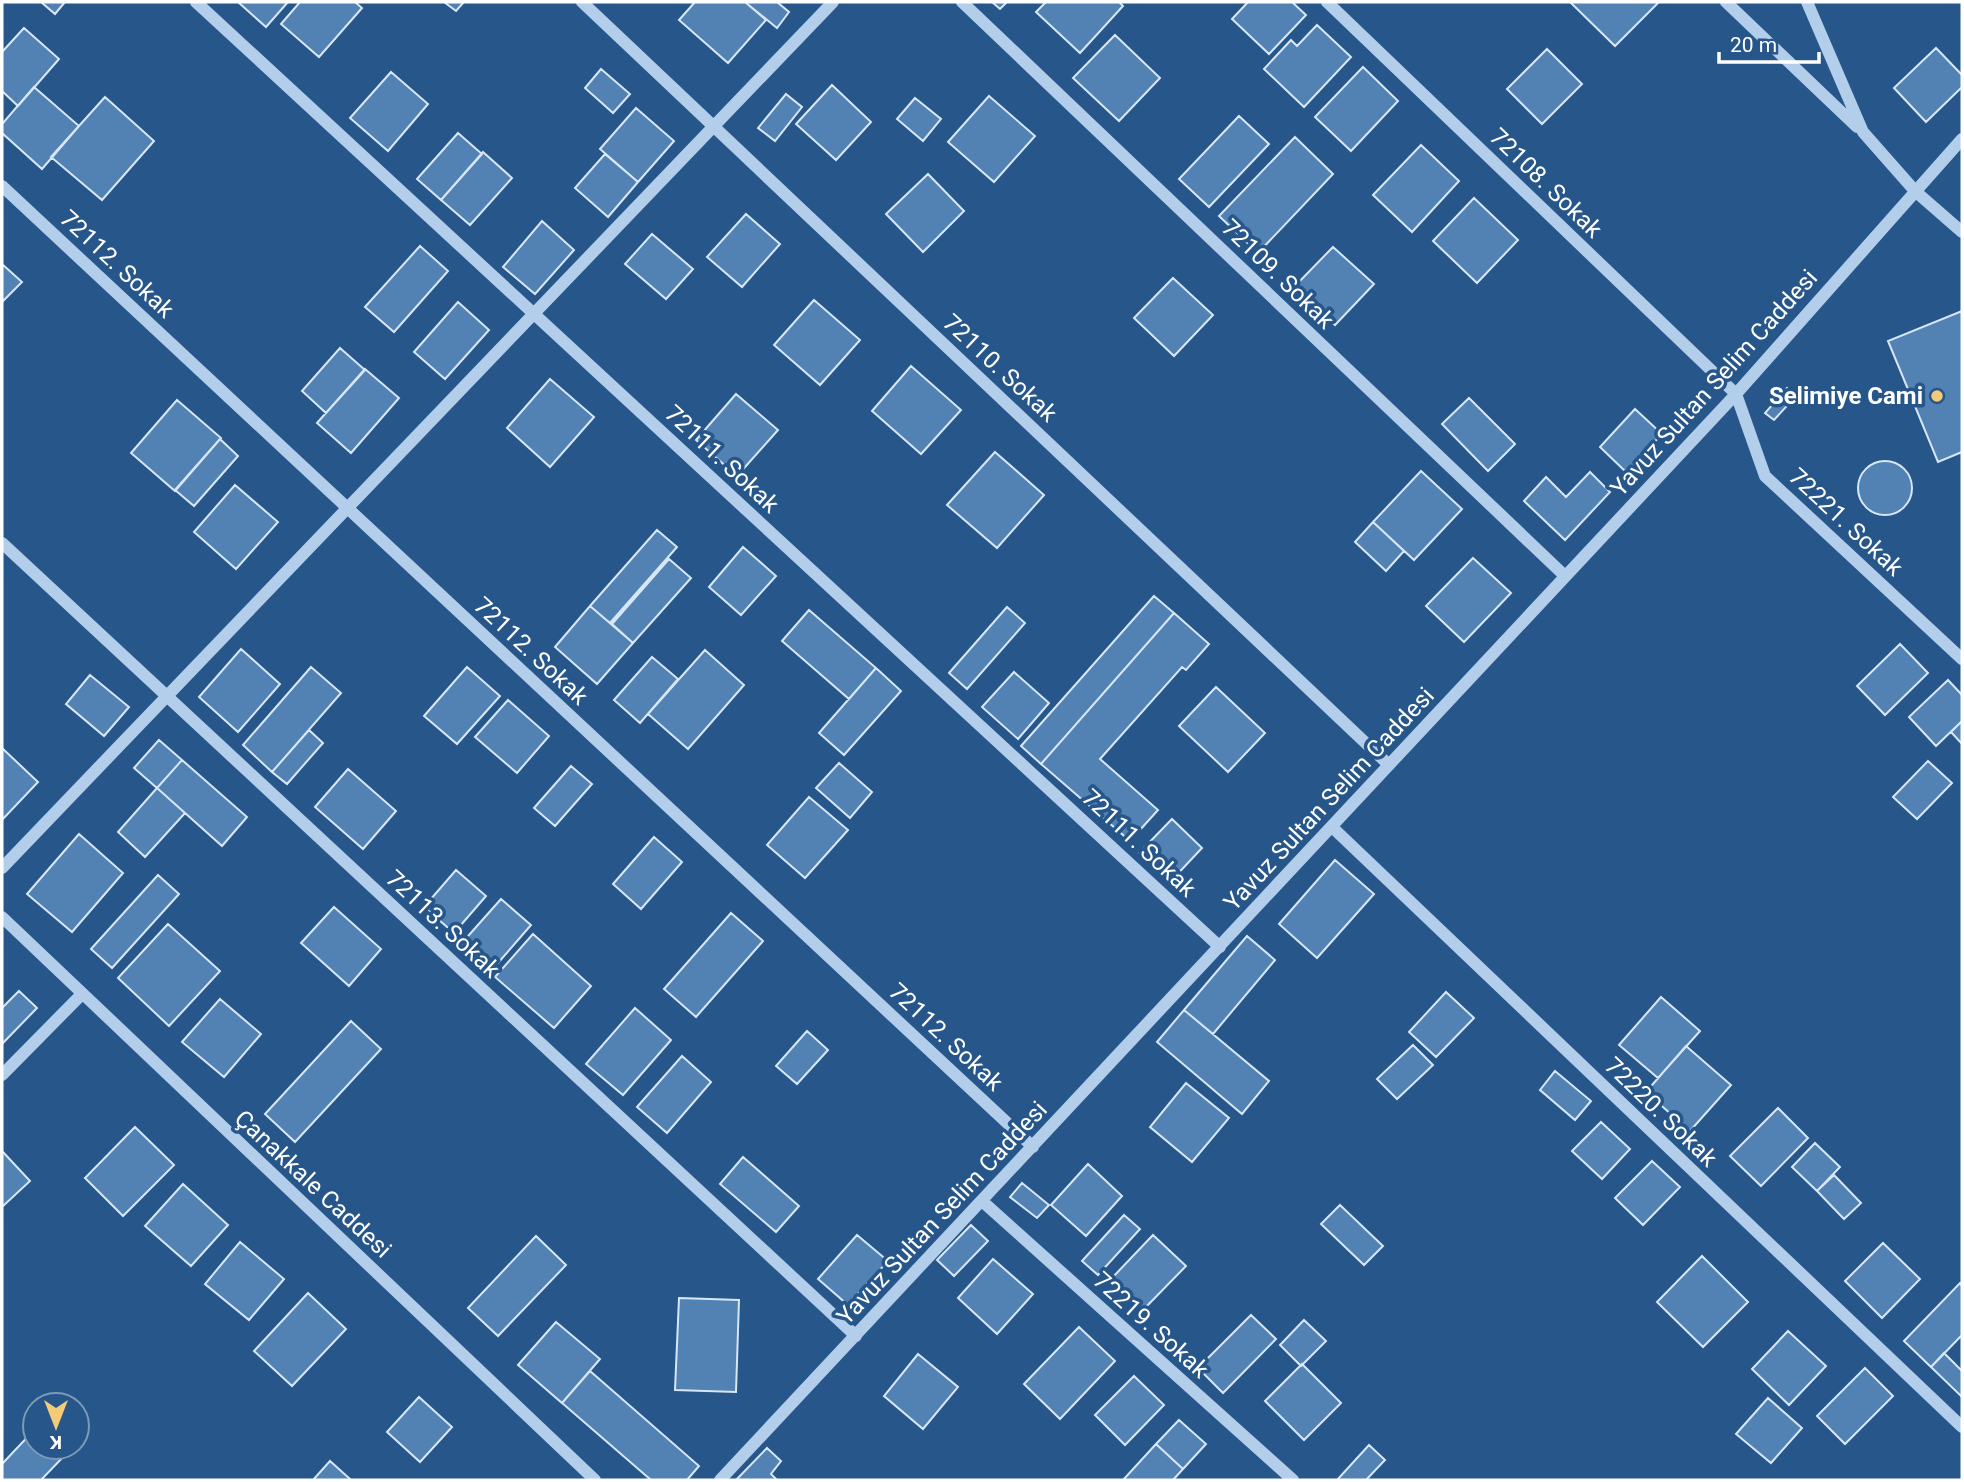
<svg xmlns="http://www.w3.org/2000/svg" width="1964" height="1482" viewBox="0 0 1964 1482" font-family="Roboto,sans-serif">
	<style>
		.building { fill: #5282b3; stroke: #d7e7f7; stroke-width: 2 }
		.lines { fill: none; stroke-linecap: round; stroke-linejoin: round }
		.minor { stroke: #b3ceea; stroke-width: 12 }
		.poi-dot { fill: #f3ca78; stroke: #26568a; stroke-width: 2.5 }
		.labels { text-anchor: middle; stroke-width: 7; stroke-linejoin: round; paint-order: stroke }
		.street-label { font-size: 24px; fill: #fff; stroke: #26568a }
		.poi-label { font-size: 24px; font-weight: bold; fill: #fff; stroke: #26568a; text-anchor: end }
	</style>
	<rect width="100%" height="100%" fill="#26568a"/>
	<path class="building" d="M41 2H65L55 14Z
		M238 2H288L266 27Z
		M300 2H355L362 8 319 57 281 24Z
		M444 2H464L456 11Z
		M695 2H745L766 20 728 63 679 20Z
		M745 2H777L789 12 777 28Z
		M992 2H1007L1000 9Z
		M1046 2H1119L1123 6 1080 53 1036 12Z
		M1248 2H1292L1306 15 1269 54 1232 19Z
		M1570 2H1659L1615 46Z
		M1317 25 1351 57 1304 107 1264 69 1291 40 1297 46Z
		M24 28 59 59 18 106 2 91V52Z
		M1115 35 1160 78 1119 121 1073 78Z
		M1936 48 1962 75V87L1926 122 1894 88Z
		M1547 49 1582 84 1542 124 1507 89Z
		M1363 67 1398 101 1351 151 1315 117Z
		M601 69 630 94 613 113 585 88Z
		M391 72 428 104 388 151 350 118Z
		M832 85 871 122 836 160 796 124Z
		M34 87 79 126 42 169 2 133V124Z
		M786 94 802 107 775 141 758 128Z
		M989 96 1035 136 994 182 948 142Z
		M105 97 154 141 102 200 51 157Z
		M915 98 941 119 923 141 897 119Z
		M636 108 674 141 638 182 600 149Z
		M1239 116 1269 144 1209 207 1179 179Z
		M458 133 482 154 441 200 417 179Z
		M1295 137 1333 174 1258 253 1219 216Z
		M1421 145 1459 181 1412 232 1373 195Z
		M483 152 512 178 470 225 441 200Z
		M605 154 638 182 608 217 575 188Z
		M928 174 964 211 923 252 886 214Z
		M1474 198 1518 240 1477 283 1433 241Z
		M746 214 780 244 742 287 707 257Z
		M542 221 574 250 535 294 503 267Z
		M652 234 693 269 666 299 625 264Z
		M420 246 448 271 394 332 365 307Z
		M1333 247 1374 284 1335 325 1294 287Z
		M2 264 22 282 2 302Z
		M1173 278 1213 315 1174 356 1134 318Z
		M814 300 860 340 820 385 774 345Z
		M458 302 489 330 445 379 414 352Z
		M1962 311V452L1938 462 1888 341Z
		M340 348 365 370 326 413 302 391Z
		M911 366 961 410 921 454 872 411Z
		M365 369 399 398 351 453 317 423Z
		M550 379 594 417 550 467 507 428Z
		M1787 388 1796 396 1774 420 1765 413Z
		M736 394 778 430 737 476 696 440Z
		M1469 398 1515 444 1488 471 1442 424Z
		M177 400 221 438 175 491 131 453Z
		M1635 409 1662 434 1626 472 1600 447Z
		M220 439 238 456 194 506 175 490Z
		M995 452 1044 495 997 548 947 505Z
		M1858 488a27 27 0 1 1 54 0a27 27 0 1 1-54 0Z
		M1421 471 1462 509 1414 560 1373 522Z
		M1590 472 1610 492 1565 540 1524 501 1546 477 1566 497Z
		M235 485 278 522 236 569 194 532Z
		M1373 522 1404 551 1386 571 1355 542Z
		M657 530 677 547 610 623 590 606Z
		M743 547 776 576 741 615 709 587Z
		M1473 558 1511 593 1464 642 1426 606Z
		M669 559 691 578 633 643 612 624Z
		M1154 596 1174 613 1041 764 1021 746Z
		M590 606 633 643 597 684 555 647Z
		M1007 607 1025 623 967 689 949 673Z
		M809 610 876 668 849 699 782 641Z
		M1174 613 1209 644 1186 670 1182 667 1100 759 1158 810 1130 841 1041 764Z
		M1900 644 1928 673 1885 715 1857 686Z
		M241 649 280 684 238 732 199 697Z
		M705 650 744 685 688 749 648 714Z
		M652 657 678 679 640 723 614 700Z
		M311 667 341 693 272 772 243 745Z
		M467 667 500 696 457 744 424 716Z
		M876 668 901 691 844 755 819 733Z
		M1014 672 1049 703 1018 739 982 707Z
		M90 675 129 707 104 736 66 704Z
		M1948 680 1962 695V721L1936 746 1909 717Z
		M1216 687 1265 733 1228 772 1179 726Z
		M508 700 549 736 517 773 475 737Z
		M1962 721V744L1951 732Z
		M309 730 323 743 287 784 272 772Z
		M159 740 182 760 157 788 134 768Z
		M2 748 38 782 2 820Z
		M182 760 247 817 222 846 157 788Z
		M1928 761 1952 783 1917 819 1893 797Z
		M839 763 872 792 850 818 816 788Z
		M571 766 592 784 555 826 534 808Z
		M348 769 396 811 363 849 315 807Z
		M157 788 185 813 145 857 118 832Z
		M809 797 848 830 805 878 767 845Z
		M1172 819 1202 848 1170 882 1139 853Z
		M79 834 123 873 72 932 27 894Z
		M654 837 682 862 641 909 613 884Z
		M1335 860 1374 894 1317 958 1279 924Z
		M456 870 486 896 454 933 424 907Z
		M158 875 179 894 112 968 91 949Z
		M501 899 531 925 491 971 461 944Z
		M334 907 381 949 349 986 301 943Z
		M731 913 763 941 696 1017 664 989Z
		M168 924 220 971 169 1026 118 978Z
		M533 934 591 986 554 1028 495 977Z
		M1247 936 1275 960 1213 1034 1184 1010Z
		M19 991 37 1008 2 1044V1008Z
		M1446 992 1474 1018 1436 1057 1409 1032Z
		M1661 997 1700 1031 1658 1078 1619 1045Z
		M220 999 261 1034 224 1077 182 1042Z
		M635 1008 671 1040 623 1095 586 1064Z
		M1184 1010 1269 1081 1242 1114 1157 1042Z
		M351 1021 381 1049 295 1142 265 1114Z
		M807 1031 828 1050 797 1084 776 1066Z
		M1413 1045 1433 1065 1397 1099 1377 1079Z
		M1686 1046 1731 1085 1690 1131 1646 1092Z
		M682 1056 711 1082 667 1133 637 1107Z
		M1555 1071 1591 1101 1575 1120 1540 1090Z
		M1186 1083 1229 1118 1192 1162 1150 1127Z
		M1778 1108 1808 1138 1761 1186 1730 1156Z
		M1601 1122 1630 1149 1602 1179 1572 1151Z
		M135 1127 174 1165 123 1216 85 1178Z
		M1815 1143 1840 1167 1817 1191 1792 1167Z
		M2 1151 30 1181 2 1207Z
		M743 1157 799 1206 776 1232 720 1184Z
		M1652 1161 1680 1187 1643 1225 1615 1198Z
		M1088 1164 1122 1196 1086 1236 1051 1205Z
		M1834 1175 1861 1203 1844 1219 1817 1191Z
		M1022 1183 1049 1205 1037 1218 1010 1197Z
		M183 1184 228 1225 191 1266 145 1226Z
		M1340 1205 1383 1246 1364 1265 1321 1224Z
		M1124 1215 1140 1229 1098 1275 1082 1261Z
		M971 1225 988 1241 954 1276 937 1260Z
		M857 1235 888 1261 848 1305 818 1279Z
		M1153 1235 1186 1266 1143 1310 1111 1279Z
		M536 1236 566 1265 498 1336 468 1308Z
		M240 1242 284 1279 249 1320 205 1284Z
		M1883 1243 1920 1279 1882 1318 1845 1281Z
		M1702 1256 1748 1302 1703 1347 1657 1302Z
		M993 1259 1033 1294 997 1334 958 1298Z
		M1960 1283 1962 1286V1335L1931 1367 1904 1341Z
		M308 1293 346 1329 292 1386 254 1351Z
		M679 1298 739 1300 736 1392 675 1390Z
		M1251 1315 1276 1339 1223 1393 1198 1368Z
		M1304 1320 1326 1341 1301 1366 1280 1345Z
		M556 1322 600 1359 562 1403 518 1365Z
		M1079 1327 1115 1361 1060 1419 1024 1384Z
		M1788 1331 1826 1366 1789 1405 1752 1369Z
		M1944 1353 1962 1371V1397L1931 1367Z
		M918 1354 958 1387 923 1429 884 1396Z
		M1302 1364 1341 1403 1304 1440 1265 1401Z
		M1865 1368 1893 1396 1845 1444 1817 1416Z
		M590 1371 699 1466 687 1480H651L562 1403Z
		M1134 1376 1164 1405 1125 1445 1095 1415Z
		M419 1397 452 1427 420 1462 387 1432Z
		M1768 1398 1802 1428 1771 1463 1736 1434Z
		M1179 1420 1206 1444 1183 1469 1156 1444Z
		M35 1429V1447H56L65 1455 41 1480H2V1464Z
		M1156 1444 1183 1469 1173 1480H1123Z
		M1369 1445 1385 1460 1366 1480H1337Z
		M767 1448 781 1461 771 1474 777 1480H736Z
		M330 1461 350 1479 349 1480H313Z"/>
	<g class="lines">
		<path class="minor" d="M196 2 1220 947
			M582 2 1389 765
			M962 2 1565 576
			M1327 2 1736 394 1765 476 1962 659
			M1726 2 1857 127
			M1807 2 1863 132 1915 191 1962 232
			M2 186 1033 1147
			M2 543 856 1336
			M1332 827 1962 1427
			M2 868 833 2
			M2 917 595 1480
			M2 1075 82 994
			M982 1201 1293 1480
			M720 1480 1736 394 1962 139"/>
	</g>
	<circle class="poi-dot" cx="1937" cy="396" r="7"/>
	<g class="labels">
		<g class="street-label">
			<text transform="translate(1546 183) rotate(44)" y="8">72108. Sokak</text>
			<text transform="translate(117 264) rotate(43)" y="8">72112. Sokak</text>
			<text transform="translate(1278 274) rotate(44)" y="8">72109. Sokak</text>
			<text transform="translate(1000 368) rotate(43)" y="8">72110. Sokak</text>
			<text transform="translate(1714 383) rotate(-48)" y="8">Yavuz Sultan Selim Caddesi</text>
			<text transform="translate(722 459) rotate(43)" y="8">72111. Sokak</text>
			<text transform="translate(1846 522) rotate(43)" y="8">72221. Sokak</text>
			<text transform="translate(531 651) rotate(43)" y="8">72112. Sokak</text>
			<text transform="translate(1329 799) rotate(-47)" y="8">Yavuz Sultan Selim Caddesi</text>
			<text transform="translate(1139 843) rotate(43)" y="8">72111. Sokak</text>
			<text transform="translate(443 924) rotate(43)" y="8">72113. Sokak</text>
			<text transform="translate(946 1037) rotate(43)" y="8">72112. Sokak</text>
			<text transform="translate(1661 1112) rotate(44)" y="8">72220. Sokak</text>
			<text transform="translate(313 1184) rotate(43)" y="8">Çanakkale Caddesi</text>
			<text transform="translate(942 1213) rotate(-47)" y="8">Yavuz Sultan Selim Caddesi</text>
			<text transform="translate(1151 1325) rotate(42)" y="8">72219. Sokak</text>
		</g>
		<g class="poi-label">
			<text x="1923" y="404">Selimiye Cami</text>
		</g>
	</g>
	<rect width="1964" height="1482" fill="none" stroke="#ffffff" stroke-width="7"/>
	<g transform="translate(56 1426) rotate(180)"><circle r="33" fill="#26568a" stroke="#7d9ab9" stroke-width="2"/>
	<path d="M0-5L12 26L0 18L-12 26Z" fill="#f3ca78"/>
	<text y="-10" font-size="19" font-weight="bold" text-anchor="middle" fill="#ffffff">K</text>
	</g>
	<path d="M1719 52v10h100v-10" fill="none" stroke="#ffffff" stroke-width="3.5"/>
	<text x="1730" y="52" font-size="21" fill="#ffffff" stroke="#26568a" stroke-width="5" paint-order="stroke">20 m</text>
</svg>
